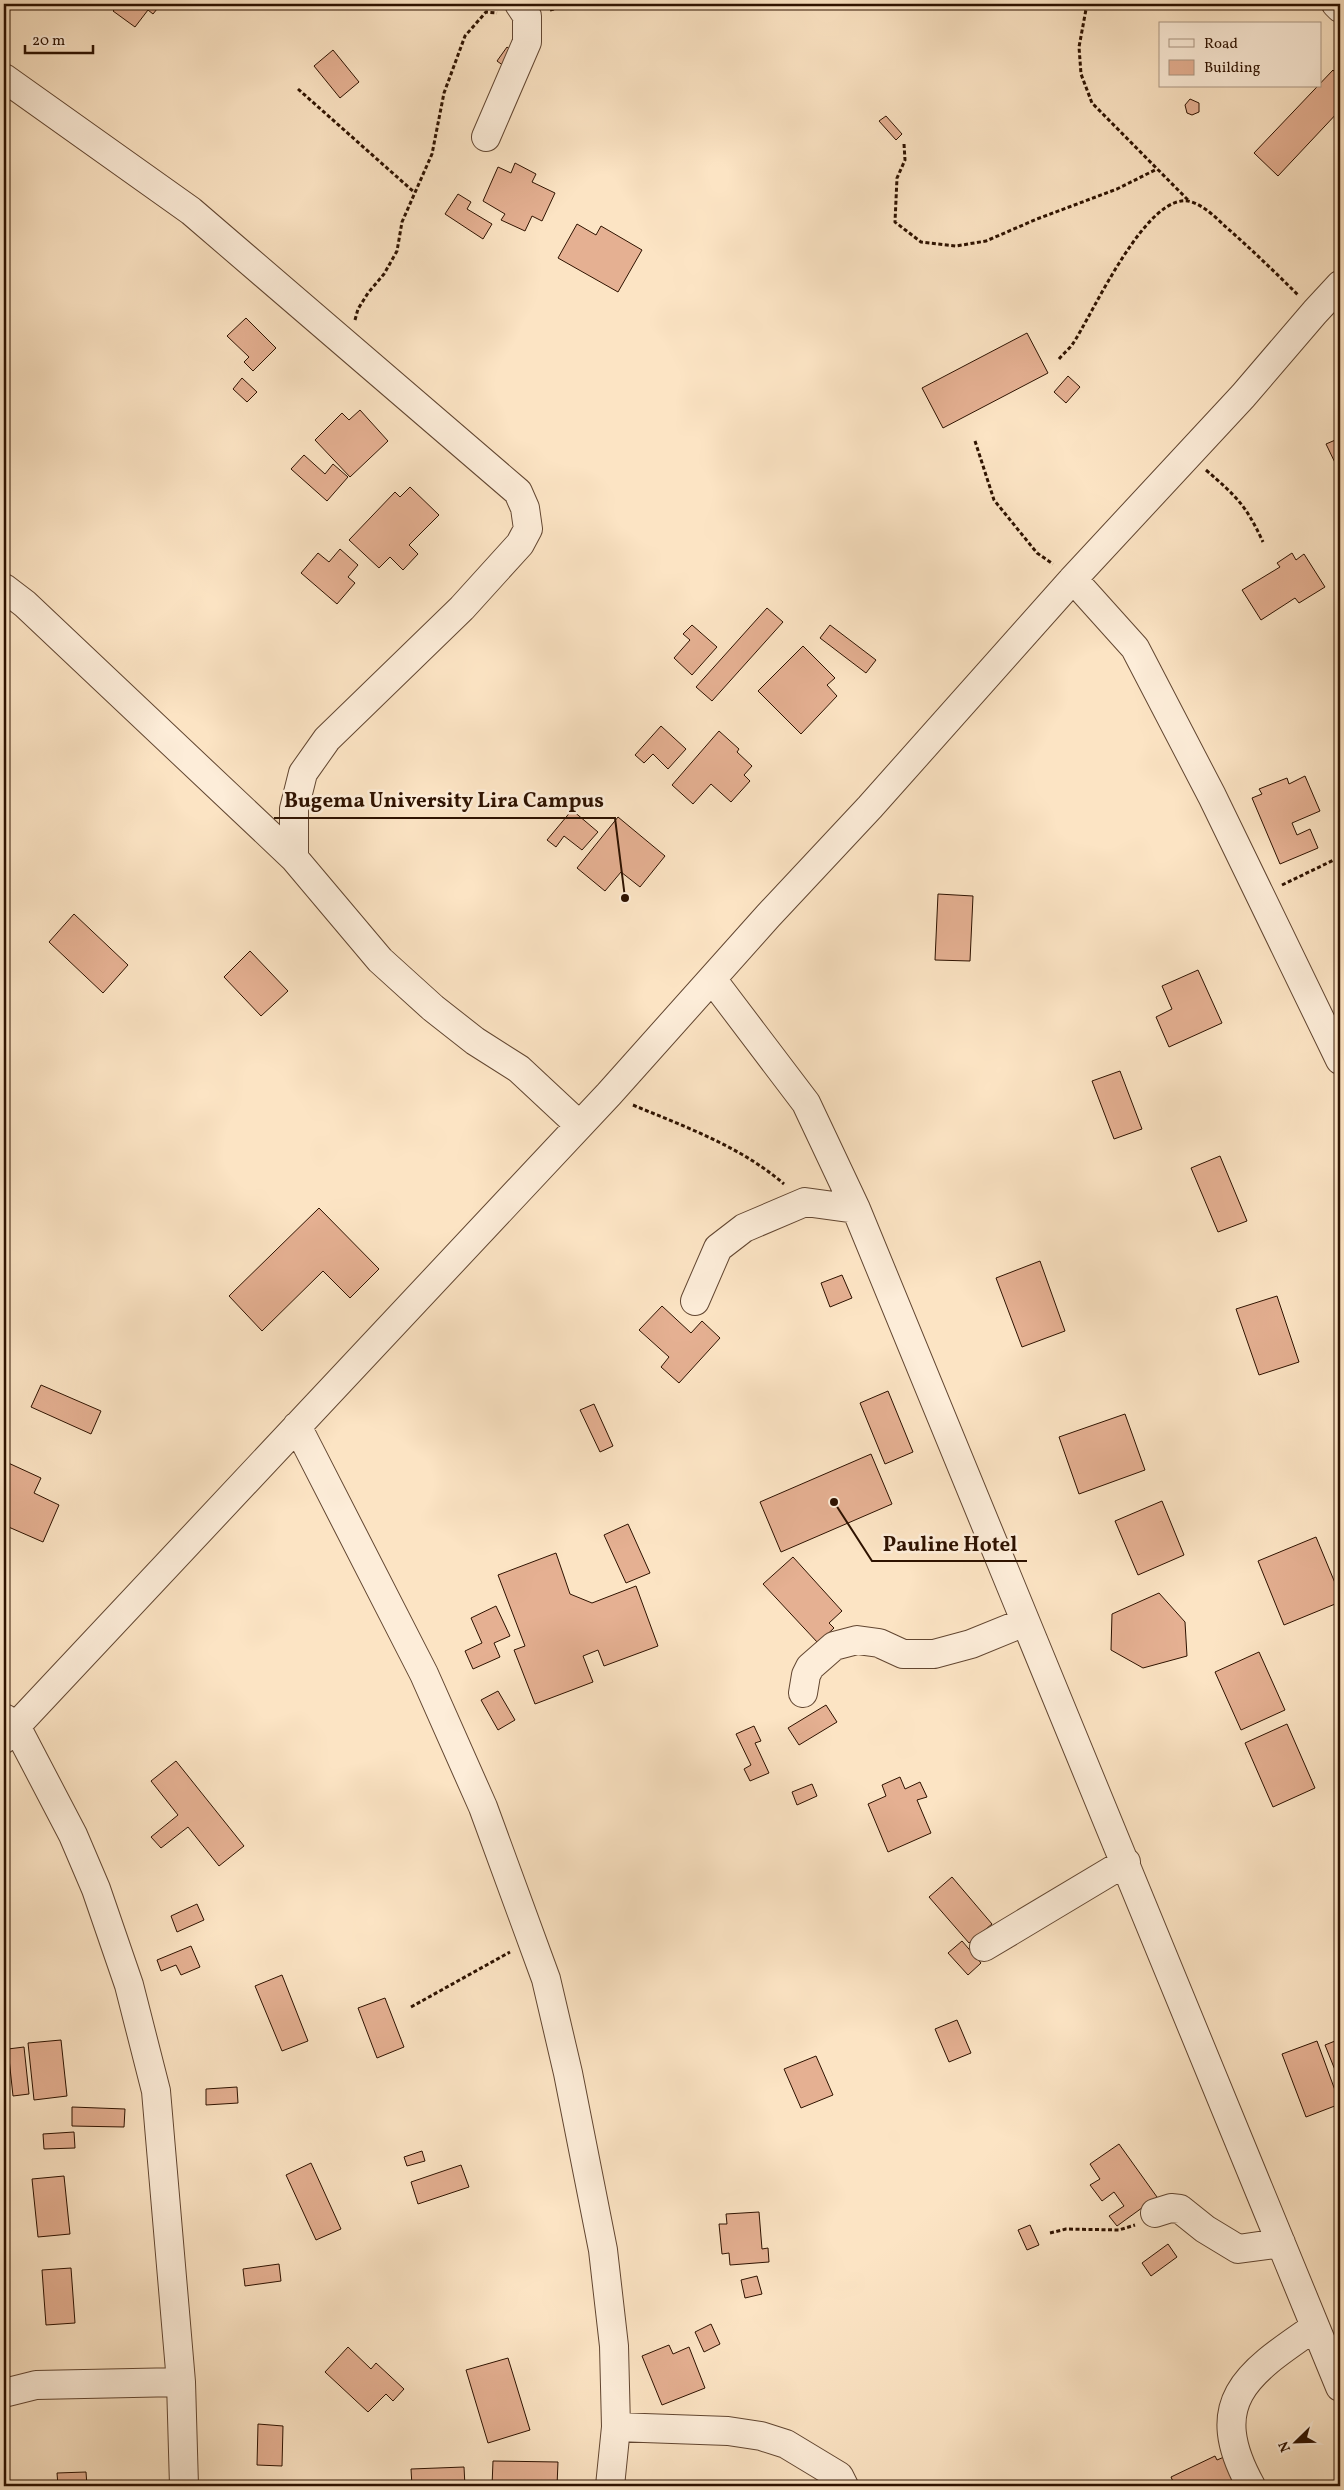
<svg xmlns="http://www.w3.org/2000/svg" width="1344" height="2490" viewBox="0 0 1344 2490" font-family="Vollkorn,serif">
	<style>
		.building { fill: #e5b092; stroke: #2e1200 }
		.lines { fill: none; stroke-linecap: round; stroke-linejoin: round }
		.minor-casing { stroke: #624631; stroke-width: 30 }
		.path { stroke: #2e1200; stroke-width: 3; stroke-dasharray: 4 2.5; stroke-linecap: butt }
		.minor { stroke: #fdedd9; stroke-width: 28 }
		.leader { fill: none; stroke: #2e1200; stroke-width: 2 }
		.callout-dot { fill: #2e1200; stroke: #fdedd9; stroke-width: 2 }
		.callout-label { font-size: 21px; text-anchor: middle; font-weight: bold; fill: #2e1200; stroke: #fdedd9; stroke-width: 5; stroke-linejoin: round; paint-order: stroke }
	</style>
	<rect width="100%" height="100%" fill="#fce4c4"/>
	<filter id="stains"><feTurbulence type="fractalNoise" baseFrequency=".004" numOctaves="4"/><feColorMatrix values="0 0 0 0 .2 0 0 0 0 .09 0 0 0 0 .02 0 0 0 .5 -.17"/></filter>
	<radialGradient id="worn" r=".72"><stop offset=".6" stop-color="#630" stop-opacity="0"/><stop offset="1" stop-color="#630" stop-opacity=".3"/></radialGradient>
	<path class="building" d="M110 4H161L153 14 148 10 135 27 113 11 116 8Z
		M507 47 518 56 508 69 497 61Z
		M333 50 359 82 340 98 314 66Z
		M1333 70 1340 78V110L1278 176 1254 153Z
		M1190 99 1199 103V112L1192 115 1187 113 1185 105Z
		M886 116 902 134 896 140 879 121Z
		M515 163 536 174 532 182 555 193 542 221 532 216 525 231 501 220 505 214 483 201 498 167 511 173Z
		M458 194 471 202 467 209 492 224 483 239 445 214Z
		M577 224 596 235 601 226 642 250 618 292 558 258Z
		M246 318 276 348 253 371 244 362 249 357 227 336Z
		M1027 333 1048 373 943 428 922 388Z
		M1068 376 1080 387 1066 403 1054 392Z
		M242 378 257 392 247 402 233 389Z
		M360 410 388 441 350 477 315 440 342 413 349 420Z
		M1340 438V473L1326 444Z
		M304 455 325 474 333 464 348 477 327 501 291 469Z
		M410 487 439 515 409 545 418 554 403 570 390 557 379 568 349 540 395 492 400 497Z
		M340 549 358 565 348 577 355 583 337 604 301 573 318 553 329 562Z
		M1292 553 1296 560 1304 554 1325 587 1299 603 1295 598 1261 620 1242 590 1280 567 1277 563Z
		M767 608 783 622 712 701 696 687Z
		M692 625 717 647 692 675 674 658 690 640 683 634Z
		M830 625 876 660 866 673 820 638Z
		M803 646 835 678 827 685 837 696 801 734 758 691Z
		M661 726 686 749 668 769 653 754 644 763 635 755Z
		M719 731 739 749 737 752 752 766 744 775 750 781 731 802 711 784 693 804 672 785Z
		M1305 776 1320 811 1292 823 1297 835 1310 829 1318 848 1280 864 1252 798 1262 794 1259 789 1287 778 1289 784Z
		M572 810 598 832 582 850 564 836 556 847 547 840Z
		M618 817 665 856 640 887 621 872 605 891 577 868Z
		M938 894 973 896 970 961 935 960Z
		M74 914 128 965 103 993 49 942Z
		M250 951 288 991 261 1016 224 977Z
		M1198 970 1222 1023 1169 1047 1156 1017 1172 1009 1162 986Z
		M1120 1071 1142 1129 1114 1139 1092 1081Z
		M1220 1156 1247 1221 1218 1232 1191 1168Z
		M319 1208 379 1269 350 1298 323 1271 262 1331 229 1296Z
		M1040 1261 1065 1331 1022 1347 996 1278Z
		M842 1275 852 1298 830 1307 821 1283Z
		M1277 1296 1299 1362 1259 1375 1236 1309Z
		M662 1306 691 1333 702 1321 720 1338 679 1383 661 1367 669 1357 639 1330Z
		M41 1385 101 1411 91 1434 31 1407Z
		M888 1391 913 1452 885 1464 860 1403Z
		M594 1404 613 1446 600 1452 580 1410Z
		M1125 1414 1145 1470 1079 1494 1059 1437Z
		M871 1454 892 1504 781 1552 760 1502Z
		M4 1461 41 1478 34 1493 59 1505 43 1542 4 1525Z
		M1162 1501 1184 1555 1138 1575 1115 1521Z
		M628 1524 650 1573 626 1583 604 1535Z
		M1316 1537 1340 1595V1602L1284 1625 1258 1561Z
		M556 1553 570 1594 592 1603 636 1586 658 1646 604 1666 598 1650 583 1656 593 1682 535 1704 514 1650 525 1646 498 1575Z
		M793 1557 842 1611 829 1623 834 1628 818 1643 763 1584Z
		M1159 1593 1185 1622 1187 1656 1143 1668 1111 1650 1112 1614Z
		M496 1606 510 1636 494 1643 500 1657 473 1669 465 1651 482 1643 471 1618Z
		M1259 1652 1285 1710 1241 1730 1215 1672Z
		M498 1691 515 1720 498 1730 481 1700Z
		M826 1705 837 1722 799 1745 788 1728Z
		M1287 1724 1315 1788 1273 1807 1245 1743Z
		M754 1726 761 1741 755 1743 769 1773 750 1781 744 1769 751 1765 736 1734Z
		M176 1761 244 1846 219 1866 188 1827 161 1848 151 1837 178 1815 151 1781Z
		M900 1777 905 1789 920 1782 927 1797 917 1800 931 1833 888 1852 868 1804 886 1796 882 1785Z
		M812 1784 817 1796 797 1805 792 1792Z
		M952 1877 992 1924 969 1943 929 1897Z
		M197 1904 204 1920 177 1932 171 1916Z
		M962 1941 981 1963 968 1975 948 1953Z
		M191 1946 200 1967 181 1975 176 1965 161 1971 157 1960Z
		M282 1975 308 2041 282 2051 255 1986Z
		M385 1998 404 2047 377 2058 358 2008Z
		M957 2020 971 2053 949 2062 935 2029Z
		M1340 2039V2068L1335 2070 1325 2045Z
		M61 2040 67 2096 34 2100 28 2043Z
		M1317 2041 1340 2104 1306 2117 1282 2054Z
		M24 2047 29 2094 13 2096 8 2049Z
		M816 2056 833 2095 801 2108 784 2069Z
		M237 2087 238 2103 206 2105V2089Z
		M72 2107 125 2109 124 2127 72 2126Z
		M74 2132 75 2148 44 2149 43 2134Z
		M1119 2144 1157 2197 1117 2226 1109 2216 1124 2206 1114 2192 1102 2201 1090 2185 1100 2179 1090 2164Z
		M422 2151 425 2161 407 2166 404 2157Z
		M311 2163 341 2229 316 2240 286 2175Z
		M461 2165 469 2187 418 2204 411 2182Z
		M64 2176 70 2234 38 2237 32 2179Z
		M759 2212 762 2249 768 2248 769 2262 730 2265 729 2253 722 2254 719 2224H727L726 2214Z
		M1030 2225 1039 2245 1027 2250 1018 2230Z
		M1168 2244 1177 2257 1151 2276 1142 2263Z
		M279 2264 281 2281 245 2286 243 2269Z
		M71 2268 75 2323 46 2325 42 2270Z
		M757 2276 762 2294 745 2298 741 2280Z
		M711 2324 720 2344 704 2352 695 2332Z
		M669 2345 673 2354 689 2347 705 2388 662 2405 642 2356Z
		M348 2347 371 2369 376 2363 404 2389 393 2401 386 2394 368 2412 325 2372Z
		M508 2358 530 2430 488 2443 466 2370Z
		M258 2424 283 2426 282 2466 257 2465Z
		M1215 2456 1217 2460 1224 2457 1234 2480 1227 2483 1228 2486H1175L1171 2477Z
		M493 2461 558 2462 557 2486H492Z
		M464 2467 465 2486H412L411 2469Z
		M86 2472 87 2486H58L57 2473Z"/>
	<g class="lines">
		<defs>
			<path id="minor" d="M1336 4 1340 8
				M4 78 191 211 518 492 525 508 528 529 520 544 462 608 327 739 303 773 294 809V858
				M486 137 527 42V16L519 4
				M1073 579 1135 648 1212 796 1340 1060
				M4 588 25 604 294 858 380 960 433 1008 475 1041 519 1069 579 1125
				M712 979 806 1103 856 1209 1340 2387
				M695 1301 718 1248 744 1228 805 1202 856 1209
				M297 1426 424 1674 483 1807 546 1979 568 2073 603 2250 614 2346 616 2427 610 2486
				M803 1693 806 1675 810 1667 834 1646 857 1640 879 1643 903 1654H934L971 1644 1025 1622
				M4 1718 16 1726 73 1835 96 1889 129 1985 156 2091 181 2382 184 2486
				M4 1739 609 1094 768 916 870 807 1073 579 1243 396 1315 312 1340 285
				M984 1947 1126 1862
				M1155 2213 1171 2208 1180 2209 1205 2229 1238 2249 1281 2243
				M4 2393 36 2385 181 2382
				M616 2427 728 2431 761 2436 786 2444 839 2476 844 2486
				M1251 2486C1204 2401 1248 2373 1315 2327"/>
		</defs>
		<use href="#minor" class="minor-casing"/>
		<path class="path" d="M1087 4 1079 47 1081 74 1092 103 1189 201
			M550 10 573 4
			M298 89 414 192
			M904 144 905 160 897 178 895 222 921 242 956 246 986 241 1037 219 1117 189 1157 169
			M355 320 358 309 368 293 384 274 397 251 402 222 432 154 444 93 465 36 486 12 497 13
			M1059 359C1063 354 1068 350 1072 345 1092 316 1148 187 1192 202 1206 207 1216 218 1226 227 1251 249 1275 272 1298 295
			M975 441 994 500 1037 553 1053 564
			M1206 470C1236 496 1246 505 1263 542
			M1282 885 1340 857
			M633 1105C685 1127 740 1146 784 1184
			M411 2007 510 1952
			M1050 2233 1066 2229 1119 2230 1135 2225"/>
		<use href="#minor" class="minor"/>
	</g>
	<path class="leader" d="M625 898L615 818H274M834 1502L872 1561H1027"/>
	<g class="callout-dot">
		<circle cx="625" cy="898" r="5"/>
		<circle cx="834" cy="1502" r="5"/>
	</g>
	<g class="callout-label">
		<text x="444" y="807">Bugema University Lira Campus</text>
		<text x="950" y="1551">Pauline Hotel</text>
	</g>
	<rect width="1344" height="2490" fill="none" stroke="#fce4c4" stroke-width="20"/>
	<rect x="5" y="5" width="1334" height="2480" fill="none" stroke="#2e1200" stroke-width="2.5"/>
	<rect x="10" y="10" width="1324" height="2470" fill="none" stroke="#2e1200"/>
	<rect x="1159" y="22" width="162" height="65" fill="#fdedd9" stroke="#aa9582"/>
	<rect x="1169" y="39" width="25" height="8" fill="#fdedd9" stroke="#aa9582"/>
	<text x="1204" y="48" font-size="15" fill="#2e1200">Road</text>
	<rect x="1169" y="60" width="25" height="15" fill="#e5b092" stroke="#aa9582"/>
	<text x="1204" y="72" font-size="15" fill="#2e1200">Building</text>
	<g transform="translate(1296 2442) rotate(247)" stroke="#fdedd9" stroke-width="4" paint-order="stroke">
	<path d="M0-4L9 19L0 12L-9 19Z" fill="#2e1200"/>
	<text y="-8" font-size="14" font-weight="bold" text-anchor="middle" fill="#2e1200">N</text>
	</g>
	<path d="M25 45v8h68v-8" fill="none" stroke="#2e1200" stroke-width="2.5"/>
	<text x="32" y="45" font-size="15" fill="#2e1200" stroke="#fdedd9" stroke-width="4" paint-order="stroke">20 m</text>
	<rect width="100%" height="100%" filter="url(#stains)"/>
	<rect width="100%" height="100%" fill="url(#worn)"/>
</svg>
